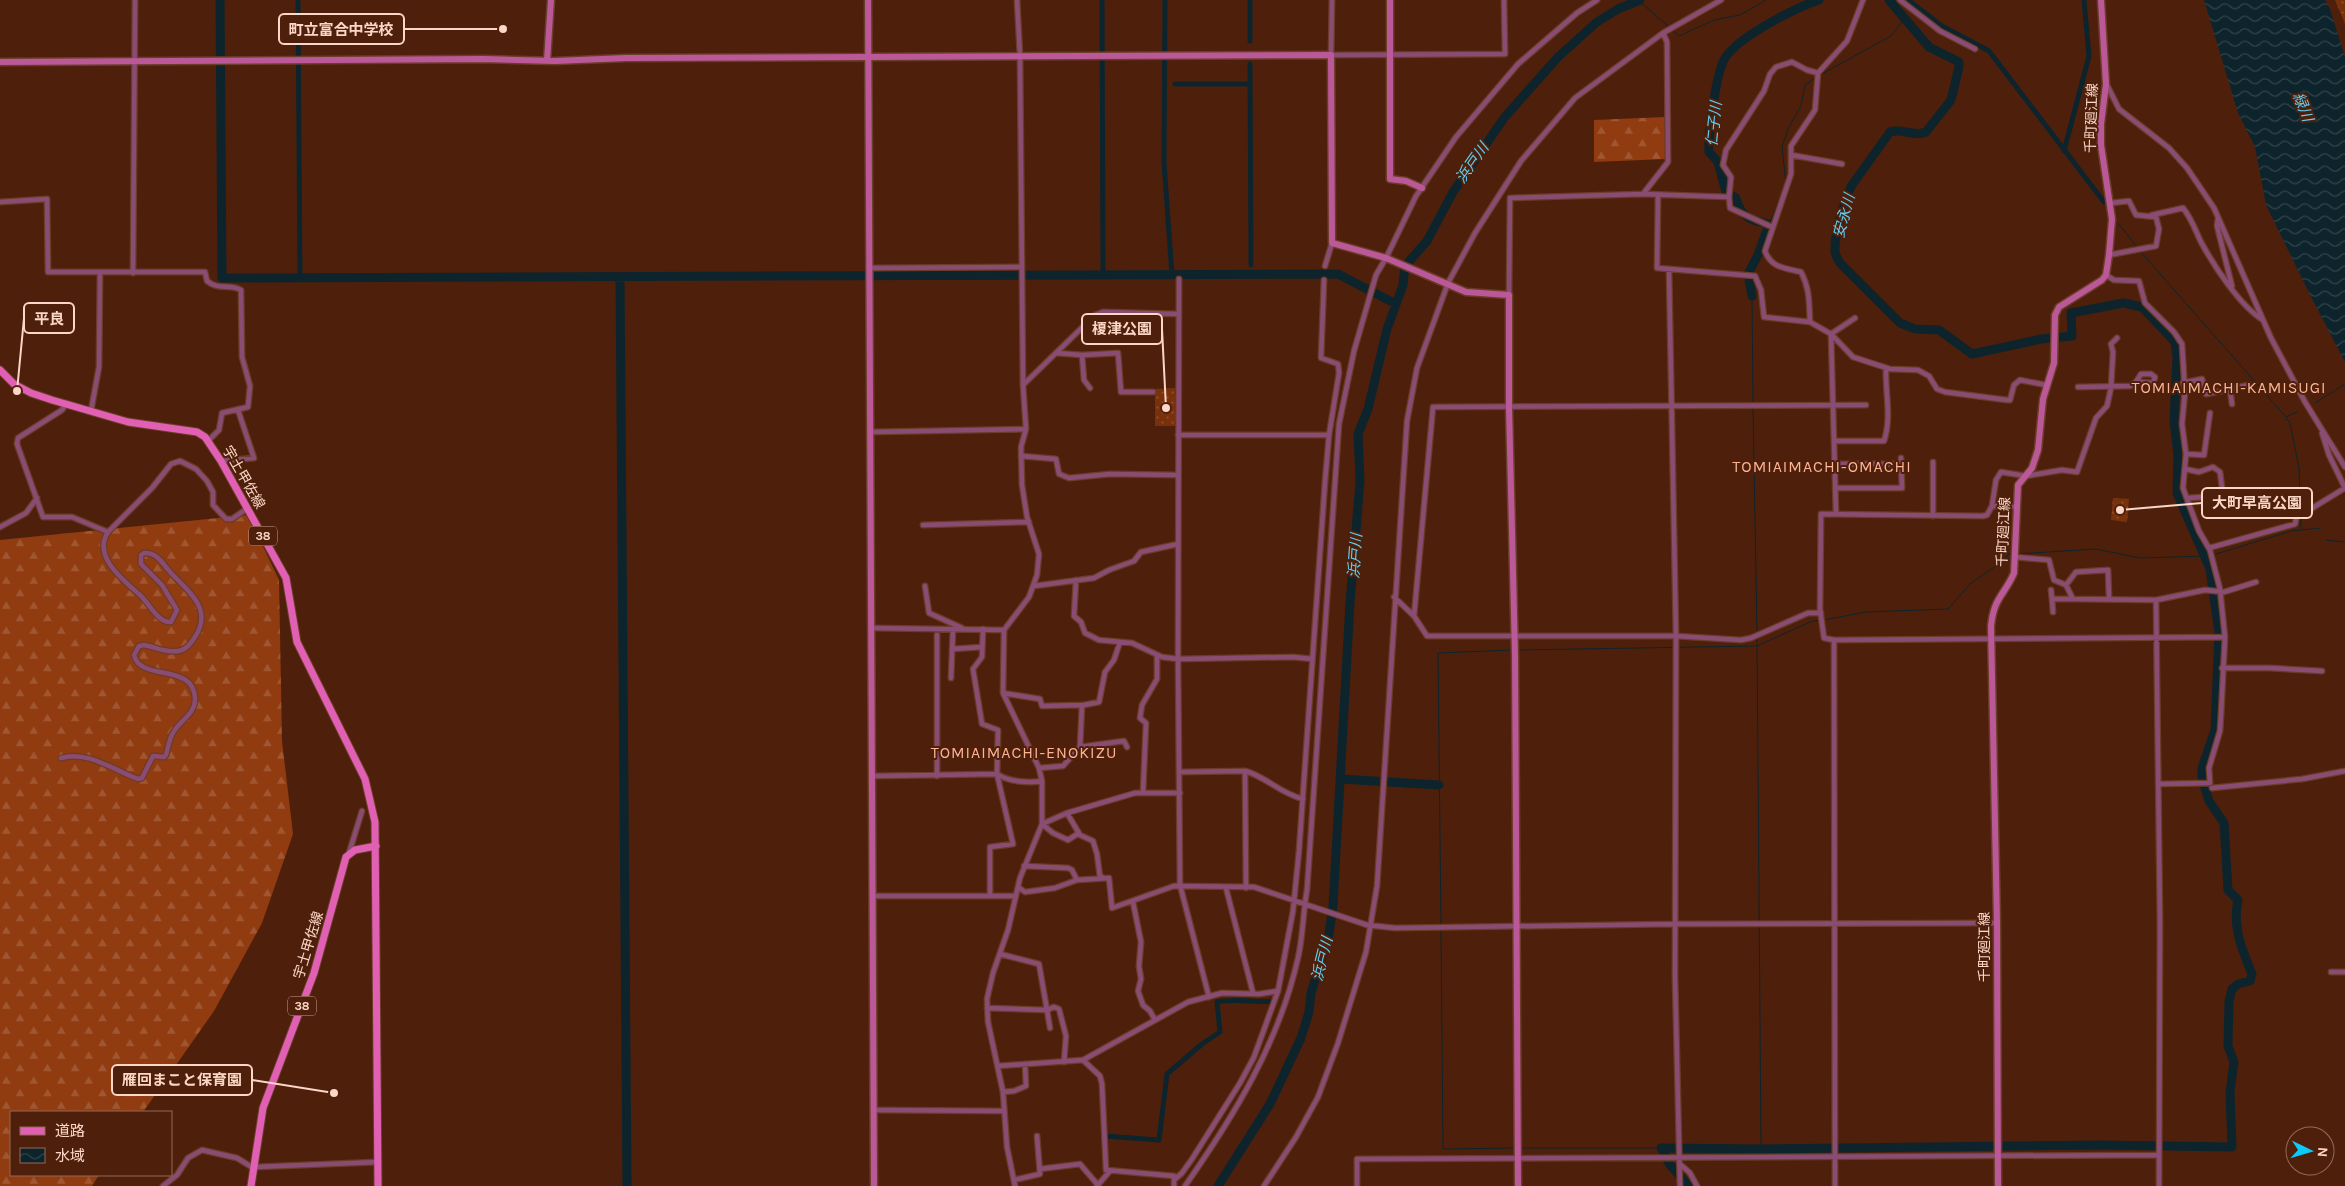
<svg xmlns="http://www.w3.org/2000/svg" width="2345" height="1186" viewBox="0 0 2345 1186" font-family="Karla,'Noto Sans JP',sans-serif">
	<style>
		.forest { fill: url(#forest-firs) }
		.park { fill: url(#park-dots) }
		.water { fill: url(#water-waves) }
		.lines { fill: none; stroke-linecap: round; stroke-linejoin: round }
		.stream { stroke: #0e242c; stroke-width: 1 }
		.canal { stroke: #0e242c; stroke-width: 5 }
		.river { stroke: #0e242c; stroke-width: 9 }
		.street-casing { stroke: #6a3d29; stroke-width: 7 }
		.secondary-casing { stroke: #6a3d29; stroke-width: 9 }
		.primary-casing { stroke: #6a3d29; stroke-width: 9 }
		.street { stroke: #8a4c73; stroke-width: 4.5 }
		.secondary { stroke: #bb5898; stroke-width: 6 }
		.primary { stroke: #e160b4; stroke-width: 7 }
		.labels { text-anchor: middle; stroke-width: 4; stroke-linejoin: round; paint-order: stroke }
		.shield { fill: #4e200b; stroke: #c89f8f; stroke-width: 1 }
		.shield-label { font-size: 12px; font-weight: bold; fill: #fcd6c7 }
		.street-label { font-size: 14px; fill: #fcd6c7; stroke: #4e200b }
		.water-label { font-size: 15px; font-style: italic; fill: #60cef3; stroke: #4e200b }
		.quarter-label { font-size: 16px; letter-spacing: 1px; fill: #feb496; stroke: #4e200b }
		.leader { fill: none; stroke: #fcd6c7; stroke-width: 2 }
		.callout-dot { fill: #fcd6c7; stroke: #4e200b; stroke-width: 2 }
		.callout { fill: #4e200b; stroke: #fcd6c7; stroke-width: 2 }
		.callout-label { font-size: 15px; text-anchor: middle; font-weight: bold; fill: #fcd6c7 }
	</style>
	<defs>
		<pattern id="forest-firs" width="22" height="20" patternUnits="userSpaceOnUse" patternTransform="scale(1.25)"><rect width="22" height="20" fill="#903b10"/><path d="M5 1l3.5 6h-7zM16 11l3.5 6h-7z" fill="#a05731"/></pattern>
		<pattern id="park-dots" width="8" height="8" patternUnits="userSpaceOnUse" patternTransform="scale(1.25)"><rect width="8" height="8" fill="#79310c"/><path d="M2 2h.1M6 6h.1" fill="none" stroke="#8d4e2e" stroke-width="1.8" stroke-linecap="round"/></pattern>
		<pattern id="water-waves" width="16" height="10" patternUnits="userSpaceOnUse" patternTransform="scale(1.25)"><rect width="16" height="10" fill="#0e242c"/><path d="M0 5q4-4 8 0t8 0" fill="none" stroke="#324349"/></pattern>
	</defs>
	<rect width="100%" height="100%" fill="#4e200b"/>
	<path class="forest" d="M1665 117 1666 159 1594 162V120Z
		M248 515 279 580 282 741 293 834 262 923 214 1011 143 1112H11V1175H99L92 1186H0V540Z"/>
	<path class="park" d="M2335 0H2345V24Z
		M1175 388 1177 426H1155V389Z
		M2113 498 2129 499 2127 522 2111 520Z"/>
	<path class="water" d="M2204 0H2325L2330 9 2345 57V362L2309 293 2266 205 2255 147 2238 113Z"/>
	<g class="lines">
		<path class="stream" d="M1639 1 1669 27
			M1672 30 1679 36 1714 20 1740 15 1766 0
			M1820 75 1891 36 1905 18
			M1770 223 1786 183 1782 147 1788 129 1801 106 1805 85 1816 77
			M2118 223 2137 247
			M2139 250 2286 417 2297 412
			M1752 296 1753 403
			M2315 403 2345 384
			M1753 407 1757 633
			M2286 418 2290 423 2299 468 2301 529
			M2326 540 2345 542
			M2017 554 2096 549 2140 558 2209 556
			M2213 555 2291 531 2321 528
			M1824 620 1866 612 1948 609 1971 583 1999 564 2009 554H2013
			M1757 637 1761 1149
			M1517 650 1757 646 1810 622 1820 620
			M1441 926 1438 653 1513 650
			M1441 930 1443 1149 1515 1148
			M1521 1148H1661"/>
		<path class="canal" d="M298 0 300 278
			M1102 0 1103 275
			M1165 0 1164 163 1172 275
			M1250 0V41
			M1908 0 1942 26 1989 51 2104 202
			M1250 64 1251 265
			M1175 84H1250
			M2064 151 2089 56 2084 0
			M1105 1136 1159 1140 1167 1074 1202 1044 1220 1032 1217 1002C1237 998 1255 1003 1275 1001"/>
		<path class="river" d="M220 0 222 278 1338 274 1396 304
			M620 278 627 1186
			M1752 296 1748 274 1758 255 1769 224C1751 220 1741 218 1736 198L1726 192 1718 162 1709 152C1708 134 1716 73 1725 58 1738 37 1795 8 1819 0
			M1341 779 1439 785
			M1218 1186 1270 1104 1301 1038 1309 1012 1311 993 1329 934 1333 906 1350 603 1360 481 1358 434 1368 409 1387 329 1403 285 1405 266 1427 241 1453 192 1504 118 1558 57 1597 22 1618 9 1640 0
			M1689 1186 1670 1165 1661 1148 1761 1149 2100 1145 2232 1147 2230 1092 2234 1062 2228 1046 2229 1001 2232 989 2238 984 2250 981 2252 974C2242 949 2232 927 2238 900L2228 890 2224 823 2209 801 2202 779V768L2215 730 2219 632 2210 569 2177 493 2178 456 2174 420 2177 357 2175 342 2142 307 2123 303 2071 313 2072 336 2041 339 1972 354 1939 330 1915 329 1900 323 1840 263C1838 260 1836 256 1835 252 1834 236 1844 199 1852 185L1890 132C1902 128 1914 137 1926 132L1951 100 1959 67V62L1929 47 1889 0"/>
		<defs>
			<path id="street" d="M1332 0 1331 55 1505 54 1504 0
				M1900 0 1940 31 1975 49
				M2107 85 2119 109 2169 148 2187 168 2214 208 2271 338 2305 402 2345 467
				M1791 155 1842 164
				M1643 194 1668 162 1667 42 1663 33
				M1658 195 1657 268 1755 276 1761 290 1764 317 1810 322 1831 334 1853 357 1890 369 1918 370 1929 376 1937 389 1945 392 2007 400H2010L2014 385 2020 380 2046 385
				M0 202 47 199 48 272H205L207 281C219 291 230 283 241 290L242 357 250 386 248 407 222 413 219 430 208 441
				M2152 215 2183 208C2192 219 2195 230 2201 242 2214 266 2240 306 2263 320
				M2218 218 2217 226 2232 286
				M1772 227 1730 208 1729 197 1731 177 1723 165 1726 150 1764 91 1770 74 1776 67 1792 62 1807 70 1818 73
				M2109 255 2156 246 2159 229 2156 217 2136 215 2129 201 2111 203
				M1325 266 1332 243
				M869 268 1021 267
				M1669 270 1676 636 1675 977 1680 1186
				M133 273 135 0
				M2106 275 2114 280 2139 281 2145 303 2174 332 2182 344 2185 392 2182 424 2186 454 2183 488 2199 531 2210 550 2220 589 2225 637 2221 715 2220 731 2209 768 2210 783 2158 784
				M1179 279 1178 659 1180 885 1209 997
				M1509 295 1510 198 1643 194 1729 197
				M1810 322C1809 303 1810 289 1801 272 1785 268 1771 268 1765 251L1791 174V146L1815 110 1818 73 1847 41 1863 0
				M1831 334 1836 514
				M1831 334 1855 318
				M1056 353 1082 355 1084 380 1090 388
				M1082 355 1118 353 1121 392H1153
				M2183 383 2202 379 2206 394 2249 385
				M1023 385 1095 315 1103 312 1178 314
				M2078 387 2130 386 2136 382 2141 374H2151L2155 377 2153 383 2136 382
				M2230 389 2232 404
				M66 404 62 410 18 438 17 444 43 517H72L108 532
				M91 411 99 367 100 273
				M870 432 1026 429
				M1178 435H1329
				M1834 441H1884C1892 417 1885 393 1886 368
				M2186 454 2204 455 2210 413
				M1021 456 1056 459 1059 474 1069 478 1110 474 1178 475
				M221 461 254 458 238 410
				M1835 464H1901
				M2185 469 2199 472 2213 467 2220 472 2223 495
				M1835 488H1902L1901 458
				M2187 498 2253 494
				M1992 506 1996 480 2001 472 2026 476 2062 470 2077 472 2096 418 2107 406 2111 388 2113 352 2111 344 2117 338
				M2017 507 1992 506 1987 515 1983 516 1821 514 1820 609 1824 638 1834 640 2225 637
				M1933 516V462
				M923 525 1029 522
				M0 527 26 513 37 498
				M2209 548 2295 524 2297 515H2305L2306 512 2345 488 2329 455 2322 433
				M2015 557 2049 560 2054 580 2066 585 2073 599 2156 600 2205 590 2224 592 2256 582
				M1076 580 1074 616 1081 622 1085 633 1099 640 1132 643 1162 657 1178 659 1293 657 1312 659
				M2066 585 2076 572 2108 570 2109 597
				M925 586 929 613 962 628
				M1034 586 1094 578 1109 570 1134 561 1141 552 1178 544
				M2051 590 2052 599H2073
				M1394 597 1414 616 1427 636H1676L1741 640 1751 638 1808 613H1821
				M2052 599 2053 612
				M2156 600 2160 923 2159 1186
				M1414 616 1433 407 1866 405
				M871 628 1004 630
				M983 629 982 657 973 669 982 724 998 730 997 774 1013 844 990 847V896
				M1834 640 1835 1186
				M952 649 982 647
				M2222 668H2270L2322 671
				M951 678 953 629
				M1003 693 1040 699 1042 706 1084 705 1099 702 1105 672 1114 660 1120 642
				M1080 747 1082 705
				M61 758C86 750 114 770 138 779L142 778 153 756 164 757 166 755C168 748 169 739 173 733 179 721 196 714 195 698 193 662 140 682 134 655L139 646 144 645C155 647 166 653 178 651 185 650 189 646 193 640 214 611 192 595 173 575 164 567 159 552 144 553L141 555V564L162 585 177 610 171 622C158 623 149 603 140 595 123 580 92 556 108 532L152 488 171 464 180 461 196 469 207 481 213 492V505L226 519H232L248 508
				M1039 768 1063 766 1080 747 1124 741 1127 747
				M1179 772 1245 771
				M873 776 997 774C1009 782 1028 783 1042 781
				M937 776V635
				M2212 788 2302 779 2345 771
				M1143 793 1146 723 1140 718 1142 705 1157 679V655
				M1067 813 1080 835 1093 841 1097 854 1100 877H1102
				M1042 824 1067 813 1135 793H1180
				M1042 824 1053 833 1068 840 1079 833
				M349 853 362 811
				M1024 866 1068 868 1072 870 1077 880 1109 878 1112 908 1174 886 1254 887 1367 925 1395 928 1674 924 1997 923
				M1018 887 1025 892 1055 888 1077 880
				M1226 888 1253 993
				M1246 888 1245 771C1267 777 1279 793 1303 799
				M873 896H1015
				M1133 902 1141 942 1139 966 1141 979 1138 991 1143 1005 1150 1011 1155 1020
				M2331 972H2345
				M987 1008 1047 1010 1039 964 1000 954
				M1050 1028 1047 1010 1054 1007 1059 1009 1066 1036 1064 1062
				M1083 1060 1100 1076 1102 1084 1106 1170 1174 1176V1186
				M998 1066 1083 1060 1188 1002 1222 993 1259 994 1278 991
				M1003 1092 1014 1091 1026 1086 1025 1064
				M874 1110 1004 1111
				M1680 1164 1690 1173 1697 1186
				M255 1167 378 1162
				M1040 1169 1080 1164 1098 1185
				M1014 1180 1040 1174 1037 1136
				M1174 1180 1182 1173 1192 1159 1240 1083 1254 1057 1278 991 1293 911 1299 851 1325 482 1329 435 1339 373 1338 364 1321 358 1324 280
				M163 1186 177 1175 188 1158 202 1150 237 1158 255 1169
				M1015 1186 1007 1147 1003 1092 988 1022 987 999 993 973 1008 930 1020 878 1042 824V781L1039 768 1003 693 1004 630 1029 597 1037 575 1039 554 1027 517 1022 485 1021 447 1026 429 1023 385 1020 56 1017 0
				M1097 1186 1110 1171
				M1185 1186C1234 1116 1279 1043 1298 958 1303 937 1303 912 1307 890L1339 424 1354 351 1376 275 1386 258 1416 196 1456 137 1518 64 1577 13 1597 0
				M1264 1186 1296 1137 1318 1097 1338 1043 1366 952 1377 886 1407 421 1417 368 1448 283 1475 233 1521 161 1575 98 1663 33 1721 0
				M1357 1186V1159L2159 1155"/>
			<path id="secondary" d="M868 0 874 1186
				M1390 0V179L1406 181 1422 188
				M547 61 551 0
				M0 62 484 59 555 61 626 58 1331 55 1332 243 1386 258 1466 292 1509 295V407L1515 655 1518 1186
				M1998 1186 1997 923 1991 626C1994 597 2004 596 2014 573L2018 485 2032 468 2038 450 2043 399 2054 363 2055 315 2059 307 2102 280 2106 275 2109 255 2112 219 2101 145V124L2106 84 2101 0"/>
			<path id="primary" d="M0 370 14 384 31 393 52 400 128 422 197 432 205 437 221 461 286 578 297 642 365 779 375 822 378 1186
				M251 1186 263 1108 314 973 346 857 355 850 376 846"/>
		</defs>
		<use href="#street" class="street-casing"/>
		<use href="#secondary" class="secondary-casing"/>
		<use href="#primary" class="primary-casing"/>
		<use href="#street" class="street"/>
		<use href="#secondary" class="secondary"/>
		<use href="#primary" class="primary"/>
	</g>
	<g class="labels">
		<g class="shield">
			<rect x="249" y="526.5" width="28" height="19" rx="4"/>
			<rect x="288" y="996.5" width="28" height="19" rx="4"/>
		</g>
		<g class="shield-label">
			<text x="263" y="540">38</text>
			<text x="302" y="1010">38</text>
		</g>
		<g class="street-label">
			<text transform="translate(2091 118) rotate(-88)" y="5">千町廻江線</text>
			<text transform="translate(244 477) rotate(60)" y="5">宇土甲佐線</text>
			<text transform="translate(2003 532) rotate(-87)" y="5">千町廻江線</text>
			<text transform="translate(308 945) rotate(-73)" y="5">宇土甲佐線</text>
			<text transform="translate(1984 947) rotate(-90)" y="5">千町廻江線</text>
		</g>
		<g class="water-label">
			<text transform="translate(2303 107) rotate(68)" y="5">緑川</text>
			<text transform="translate(1714 124) rotate(-84)" y="5">仁子川</text>
			<text transform="translate(1472 163) rotate(-55)" y="5">浜戸川</text>
			<text transform="translate(1844 216) rotate(-75)" y="5">安永川</text>
			<text transform="translate(1355 556) rotate(-86)" y="5">浜戸川</text>
			<text transform="translate(1322 959) rotate(-76)" y="5">浜戸川</text>
		</g>
		<g class="quarter-label">
			<text x="2229" y="393">TOMIAIMACHI-KAMISUGI</text>
			<text x="1822" y="472">TOMIAIMACHI-OMACHI</text>
			<text x="1024" y="758">TOMIAIMACHI-ENOKIZU</text>
		</g>
	</g>
	<path class="leader" d="M503 29L404 29M17 391L24 318M1166 408L1162 329M2120 510L2202 503M334 1093L252 1080"/>
	<g class="callout-dot">
		<circle cx="503" cy="29" r="5"/>
		<circle cx="17" cy="391" r="5"/>
		<circle cx="1166" cy="408" r="5"/>
		<circle cx="2120" cy="510" r="5"/>
		<circle cx="334" cy="1093" r="5"/>
	</g>
	<g class="callout">
		<rect x="279" y="14" width="125" height="30" rx="5"/>
		<rect x="24" y="303" width="50" height="30" rx="5"/>
		<rect x="1082" y="314" width="80" height="30" rx="5"/>
		<rect x="2202" y="488" width="110" height="30" rx="5"/>
		<rect x="112" y="1065" width="140" height="30" rx="5"/>
	</g>
	<g class="callout-label">
		<text x="341" y="35">町立富合中学校</text>
		<text x="49" y="324">平良</text>
		<text x="1122" y="334">榎津公園</text>
		<text x="2257" y="508">大町早高公園</text>
		<text x="182" y="1085">雁回まこと保育園</text>
	</g>
	<rect x="10" y="1111" width="162" height="65" fill="#4e200b" stroke="#946956"/>
	<rect x="20" y="1127" width="25" height="8" fill="#e160b4" stroke="#946956"/>
	<text x="55" y="1136" font-size="15" fill="#fcd6c7">道路</text>
	<rect x="20" y="1148" width="25" height="15" fill="url(#water-waves)" stroke="#946956"/>
	<text x="55" y="1161" font-size="15" fill="#fcd6c7">水域</text>
	<g transform="translate(2310 1151) rotate(95)"><circle r="24" fill="#4e200b" stroke="#946956"/>
	<path d="M0-4L9 19L0 12L-9 19Z" fill="#0ecafa"/>
	<text y="-8" font-size="14" font-weight="bold" text-anchor="middle" fill="#fcd6c7">N</text>
	</g>
</svg>
